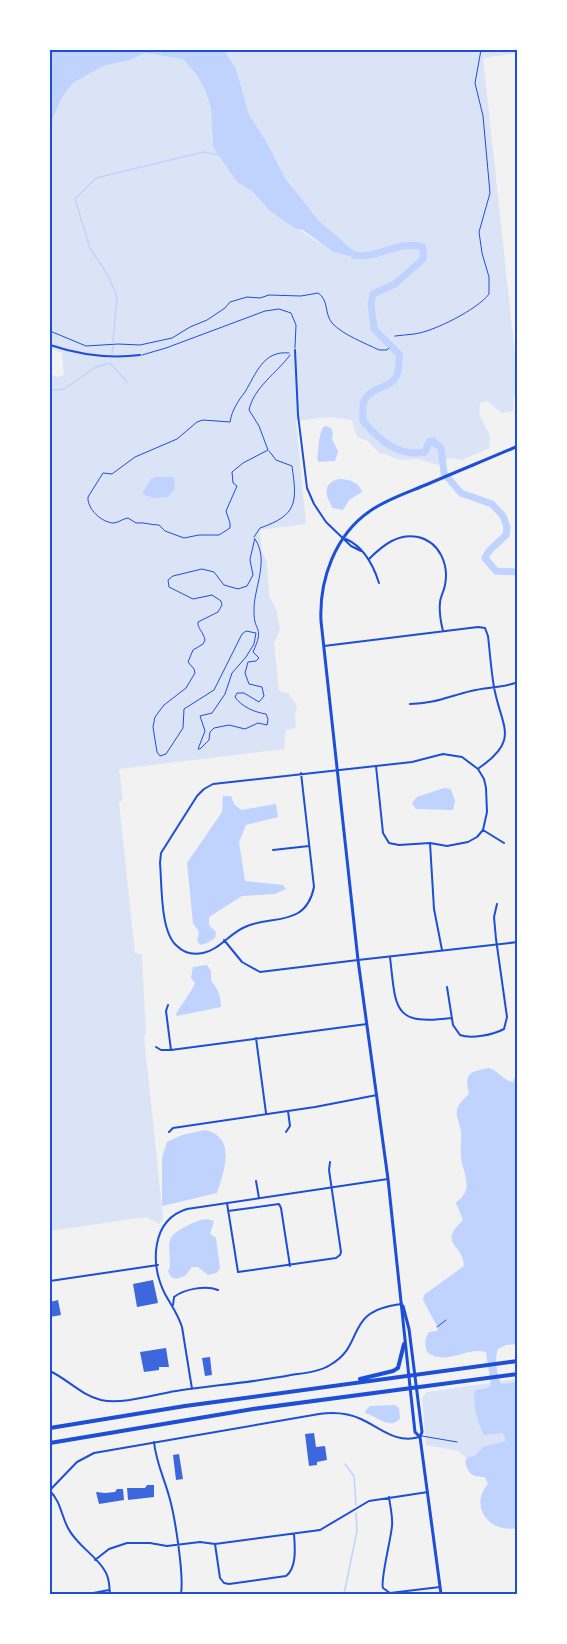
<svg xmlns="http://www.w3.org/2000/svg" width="567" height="1644" viewBox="0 0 567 1644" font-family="Literata,serif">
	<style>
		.green { fill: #dbe4f7 }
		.water { fill: #bfd3fe }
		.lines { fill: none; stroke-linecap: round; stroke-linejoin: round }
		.stream { stroke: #bfd3fe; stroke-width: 1.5 }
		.river { stroke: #bfd3fe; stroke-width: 7 }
		.building { fill: #3d67dc }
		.path { stroke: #1d4ed8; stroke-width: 1 }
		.service { stroke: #1d4ed8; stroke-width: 1 }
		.minor { stroke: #1d4ed8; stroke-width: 2 }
		.tertiary { stroke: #1d4ed8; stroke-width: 2 }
		.secondary { stroke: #1d4ed8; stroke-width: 3 }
		.trunk { stroke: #1d4ed8; stroke-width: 4 }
		.neatline { fill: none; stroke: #1d4ed8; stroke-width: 2 }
	</style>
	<rect width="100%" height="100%" fill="#f2f2f2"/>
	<path class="green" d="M224 50H517V53L483 58 517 373V396L513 397V411L502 413 487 401 481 402C475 417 487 425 490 437 490 441 489 444 489 448L462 460 449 458 437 465 419 459 401 460 378 452 368 441 357 437 352 420 329 417 296 421 306 524 260 530 262 552 267 562 269 595 277 612 280 629 274 644 279 691 289 694 297 706 295 715 296 728 286 730 284 749 119 769 123 800 119 802 135 953 142 954 146 1035 144 1036 163 1218 159 1224 146 1217 50 1231V374L58 377 64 375 62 353 50 348V125L61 99 73 83 103 66 130 60 145 53 183 59 197 75 205 90 211 108 213 147 237 182 252 191 269 210 333 252 361 259 360 254 354 251 319 221 285 178 265 139 249 115 236 69Z
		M517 1379V1508L459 1451 426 1445 422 1398 427 1392Z"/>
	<path class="water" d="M50 50H224L236 69 249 115 265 139 285 178 319 221 354 251 361 254 362 259 333 252 303 230 296 229 269 210 252 191 237 182 213 147 211 108 205 90 197 75 183 59 145 53 130 60 103 66 73 83 61 99 50 125Z
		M326 426 331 428 333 433 332 439 338 451 335 461 319 462 317 459C319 448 318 438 323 427Z
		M156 477H174L175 488 168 497 154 498 142 494 151 479Z
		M339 479C349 479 359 482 362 492L349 500 343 510 333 508C325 496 322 483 339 479Z
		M444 788 451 789 455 801 453 810 416 809 412 803 417 797Z
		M223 796H231L234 804 241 810 276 804 278 817 246 825 239 842 245 881 283 885 286 889 275 894 242 896 209 917V925L216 932 215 938 207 943 200 945 197 940 199 932 193 923 187 863 222 812Z
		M207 965 211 971V981C218 988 221 997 221 1007L177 1016 176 1014C182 1003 191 993 195 983L191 978 193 967Z
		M489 1068C499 1071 502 1080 513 1082L517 1070V1344L506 1345 498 1349C494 1360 497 1373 501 1384L517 1382V1429L515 1430V1438L518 1440 517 1528C491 1534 468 1507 488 1484L485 1477C472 1477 468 1474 465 1461L468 1457 475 1456 483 1447 506 1441 503 1433 484 1435C478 1423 472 1404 475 1390L488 1388 491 1385 486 1352C467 1346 446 1367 427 1352 425 1344 424 1339 429 1332L437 1331 438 1328 423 1300 424 1295 464 1266C463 1242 437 1245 463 1220L456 1203C458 1200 461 1199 462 1197 473 1185 461 1168 461 1155 460 1147 462 1139 461 1131 456 1111 452 1110 469 1094 464 1073 469 1072 489 1068Z
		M205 1130C237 1137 224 1171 217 1193L162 1206V1158L167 1142 182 1135Z
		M206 1219 214 1221 210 1234 216 1238 220 1269 216 1273 208 1275 198 1267H192L185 1276 176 1279 171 1277 168 1271 170 1267C170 1242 164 1237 187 1226 194 1222 199 1220 206 1219Z
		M395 1405 399 1408 400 1418C391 1431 377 1416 365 1413V1411L370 1406Z"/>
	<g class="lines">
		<path class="stream" d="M113 342 117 297 109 277 90 248 75 199 96 178 203 152 218 155
			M112 353 113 346
			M50 390 64 389 96 367 110 363 127 382
			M345 1464 354 1476 356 1505
			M344 1594 357 1531 356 1513"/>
		<path class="river" d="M354 255C378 260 399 239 423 247V259L395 284 373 294 371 304 374 329 399 354C402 396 374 380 364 401 362 407 363 415 363 421 379 440 398 457 425 452L429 442 433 441 441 448 444 473 454 485 461 493 492 504 503 516 507 527 506 535 489 551 485 558 496 571 518 572"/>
	</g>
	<path class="building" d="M153 1280 158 1303 137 1307 133 1284Z
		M58 1300 61 1315 50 1317V1302Z
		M166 1348 169 1367H159V1370L144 1372 140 1352Z
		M210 1357 212 1375 205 1376 202 1358Z
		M314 1433 316 1447 325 1446 327 1460 317 1462V1465L309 1466 305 1434Z
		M179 1454 183 1479 176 1480 173 1455Z
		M147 1485H154V1497L128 1500 127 1488H145Z
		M117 1489H123L124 1500 99 1504 96 1492 105 1493 115 1492Z"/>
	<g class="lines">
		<path class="path" d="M50 331 86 346 118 344 140 345 172 338 190 327 207 320 225 308 230 302 247 297 260 298 269 295 301 296 318 293C329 300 324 313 332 323 343 335 365 343 379 350H387L389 348
			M395 336C401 335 408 335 414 334 433 332 478 309 489 294V277L482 253 479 232 490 193 483 116 475 83 481 50
			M289 353C263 350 256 374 245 392 238 401 232 410 230 422L203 420 197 422 177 439 135 457 112 474 103 473 88 497C87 509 102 523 114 523 120 522 122 519 128 518L136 523C145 522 150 525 159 525L165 531 184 538 199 535H219L230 528V523L226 511 237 486 233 483 232 472 243 463 268 450 259 426 249 410C254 387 276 374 290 355
			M254 537 260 528C298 515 297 502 292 466L276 460 269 451
			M255 539C270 561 253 589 254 612 254 633 265 626 253 652L259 658 256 661 248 662 245 673 249 684 262 687 264 696 259 702 244 693H237L235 697C242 707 254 712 266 714L268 719 267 725 258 723 245 729 229 725 214 728 210 732 209 740 200 749H198L205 731 200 716 212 713 225 694 232 673 246 657 254 644 256 633 246 631 242 634 214 690 184 709 183 728 166 754 160 756 157 752 153 727 155 717 164 705 186 688 195 673 194 669 188 662 193 650 203 644 205 640C204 633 197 628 198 622L218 612 222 605 221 601 212 595 193 599 169 587 168 580 173 576 202 569 214 572 224 585 238 589 247 586 253 575 250 560Z
			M437 1327 446 1320"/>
		<path class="service" d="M142 355 166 348 265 311 279 309 291 313 296 325 295 348
			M422 1436 457 1442"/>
		<path class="minor" d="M516 80H518
			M50 345C80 355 108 359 140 355
			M295 350 298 415 307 488 314 504 326 522 351 546 361 551
			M346 539C364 547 373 564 379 583
			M369 559C383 545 398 533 418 537 440 542 449 565 445 585 444 592 440 597 440 603 439 612 441 623 443 631
			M324 646 478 627 485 628 488 636C490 653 491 670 494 687 501 727 521 739 479 768
			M410 704C433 704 450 696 471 691 486 687 503 688 518 682
			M301 773 314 887C312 897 308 907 298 913 283 922 261 919 245 927 230 933 219 950 203 953 193 955 184 953 177 946 160 932 162 885 160 863L161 853 197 796 204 789 213 784 412 762 443 754 462 757 478 769 484 779 486 788 487 812 483 830 477 837 468 842 447 846 430 843 399 845 389 843 383 833 376 766
			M483 830 504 843
			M430 843 434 909 442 950
			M273 850 309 846
			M224 940 242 962 260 972 358 960
			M390 957C396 1008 392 1026 451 1018
			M447 987 453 1025 460 1035C471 1039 493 1035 504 1029L507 1017 496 939 494 917 497 904
			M168 1005 166 1011 171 1050
			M256 1038 266 1113
			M156 1047 161 1050H171L367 1024
			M169 1132 173 1128 315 1107 377 1095
			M286 1132 290 1126 288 1111
			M256 1181 259 1198
			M227 1203 238 1272 336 1258 340 1255 341 1252 329 1170 330 1162
			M228 1211 279 1204 281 1208 290 1266
			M173 1305 174 1297C184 1289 206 1285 218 1290
			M154 1442C156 1462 164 1478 169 1496 175 1516 184 1575 181 1594
			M50 1491C61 1502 61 1515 68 1528 77 1546 96 1555 105 1571 110 1579 109 1586 110 1594
			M389 1497C390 1506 393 1517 392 1526 391 1539 380 1581 383 1588L390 1593 440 1587
			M215 1544 220 1578 224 1583 229 1584 286 1576C297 1568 295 1547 294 1534
			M95 1560 109 1549 127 1543H150L167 1546 200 1542 215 1544 320 1530 369 1501 428 1492
			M88 1594 109 1590"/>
		<path class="tertiary" d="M358 960 518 942
			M50 1281 158 1265
			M50 1371C67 1379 81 1395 101 1400 124 1405 159 1393 182 1390 218 1385 255 1382 291 1375 304 1373 319 1372 330 1365 367 1344 342 1311 402 1304
			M192 1389 182 1327C178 1314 171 1305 165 1294 150 1264 151 1220 187 1209L388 1179
			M50 1490 77 1462 94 1453 319 1414C333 1412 348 1413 361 1419 381 1428 396 1444 419 1437"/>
		<path class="secondary" d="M403 1306 409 1329 422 1432 420 1437 441 1594
			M420 1437 415 1432 411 1396 388 1179 358 960 321 621C319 580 335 535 370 511 387 499 409 492 428 484 458 471 488 459 518 446"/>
		<path class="trunk" d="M360 1379 393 1371 398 1368 404 1344
			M50 1428 185 1406 518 1361
			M50 1443 253 1409 518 1374"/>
	</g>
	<rect width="567" height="1644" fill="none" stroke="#ffffff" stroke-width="102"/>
	<rect x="51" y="51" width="465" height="1542" class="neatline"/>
</svg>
